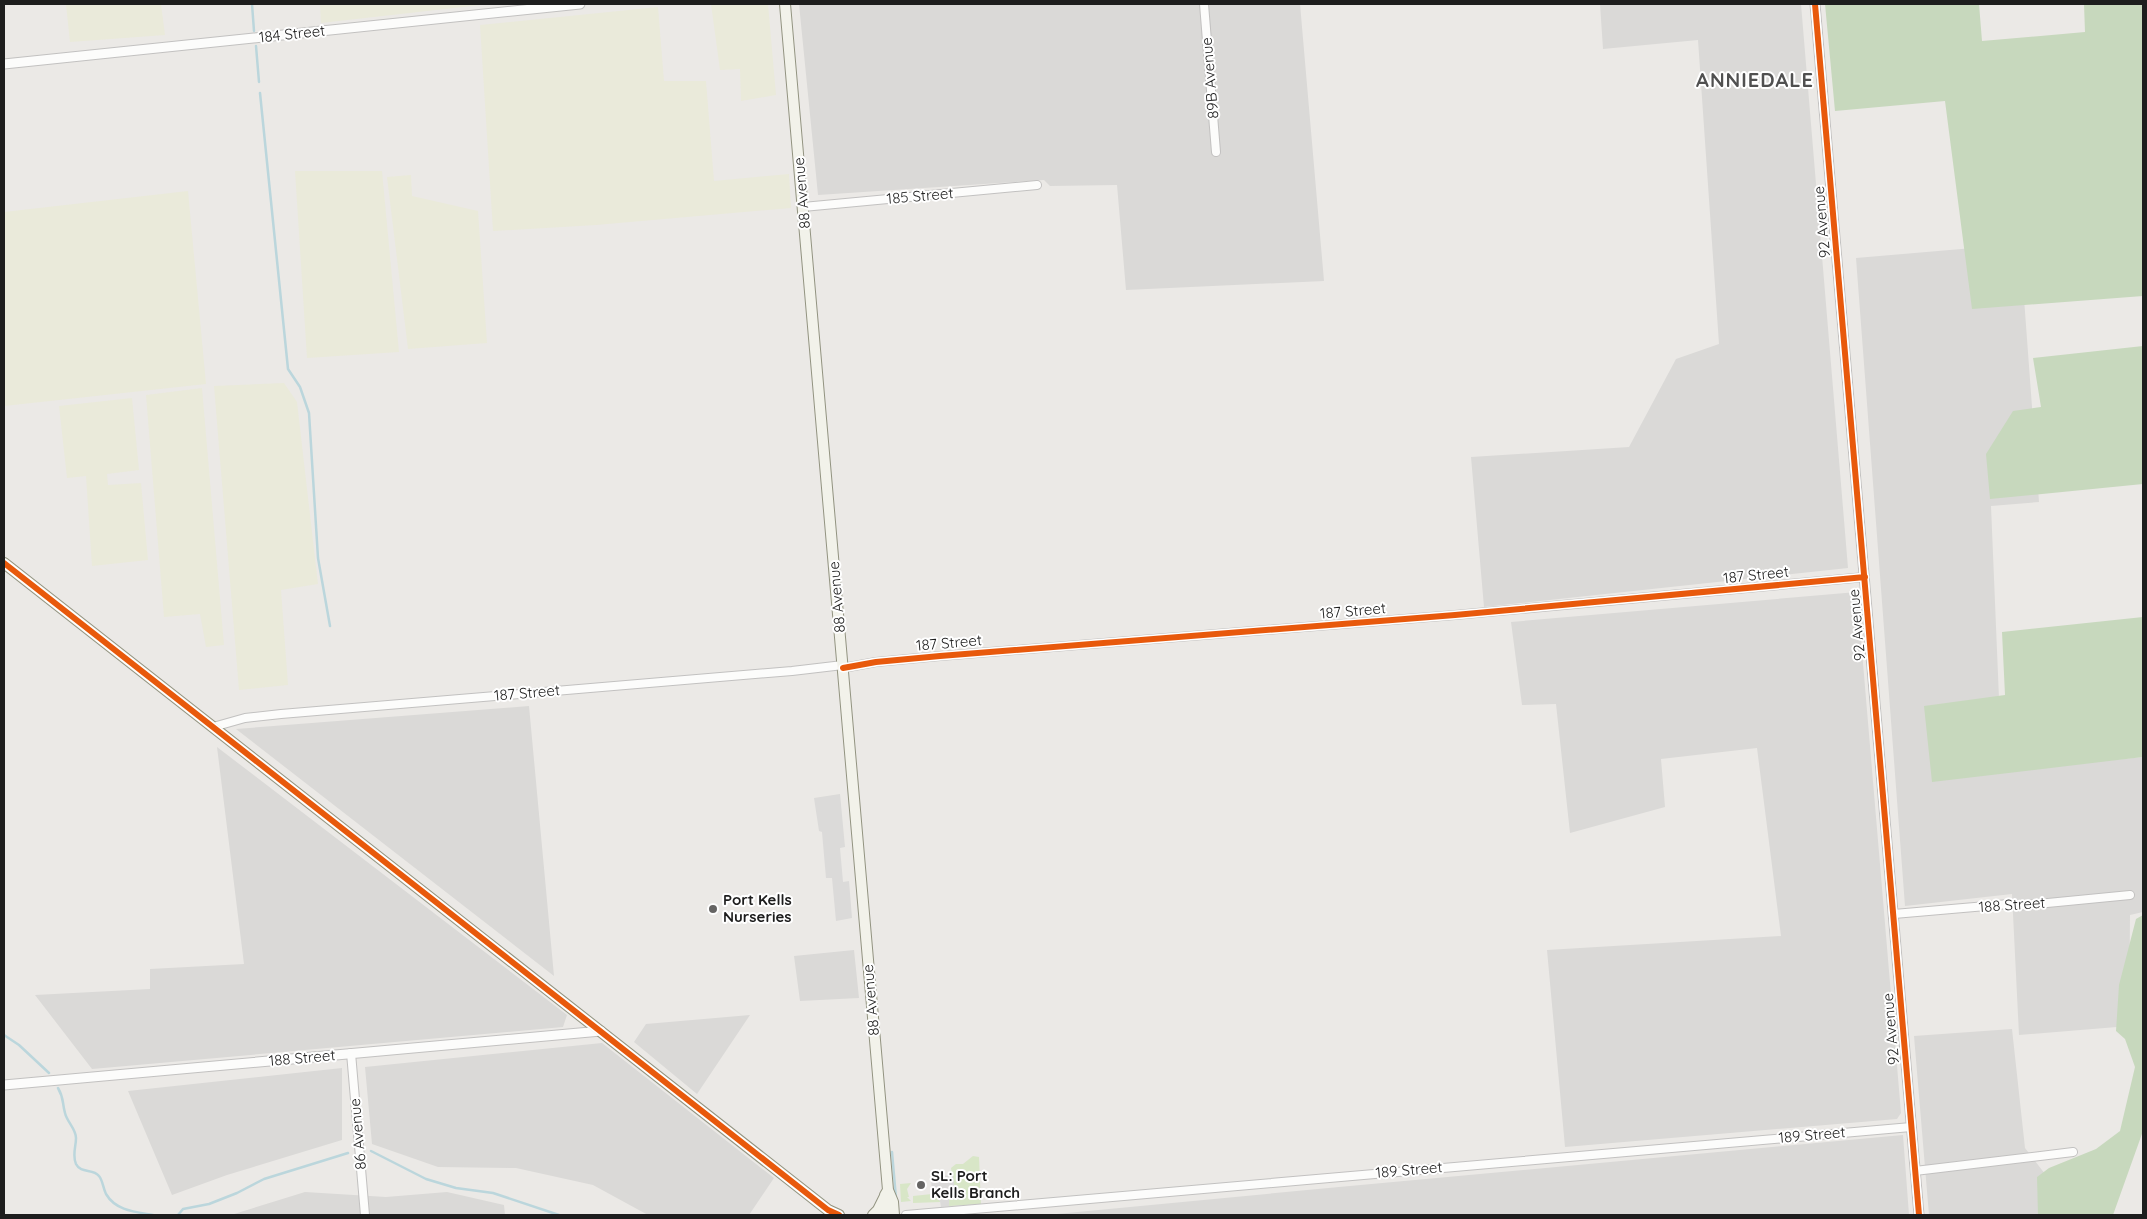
<svg xmlns="http://www.w3.org/2000/svg" width="2147" height="1219" viewBox="0 0 2147 1219" font-family="Quicksand,sans-serif">
	<style>
		.residential { fill: #dad9d7 }
		.farmland { fill: #eaeada }
		.grass { fill: #d8e6c7 }
		.forest { fill: #c7d8bd }
		.parking { fill: #dbdad9 }
		.lines { fill: none; stroke-linecap: round; stroke-linejoin: round }
		.stream { stroke: #bbd6dc; stroke-width: 2.5 }
		.minor-casing { stroke: #c2c1c0; stroke-width: 10 }
		.tertiary-casing { stroke: #c2c1c0; stroke-width: 11 }
		.secondary-casing { stroke: #929380; stroke-width: 12 }
		.minor { stroke: #fcfcfb; stroke-width: 8 }
		.tertiary { stroke: #fcfcfb; stroke-width: 9 }
		.secondary { stroke: #f2f2ea; stroke-width: 10 }
		.cycleway-casing { stroke: #fff; stroke-width: 9 }
		.cycleway { stroke: #e8590c; stroke-width: 6 }
		.poi-dot { fill: #656463; stroke: #fff; stroke-width: 2 }
		.labels { text-anchor: middle; stroke-width: 4; stroke-linejoin: round; paint-order: stroke }
		.street-label { font-size: 15px; fill: #1d1d1d; stroke: #fff }
		.poi-label { font-size: 15px; font-weight: bold; fill: #1d1d1d; stroke: #fff; text-anchor: start }
		.district-label { font-size: 20px; font-weight: bold; letter-spacing: 1px; fill: #505050; stroke: #fff }
	</style>
	<rect width="100%" height="100%" fill="#ebe9e6"/>
	<path class="residential" d="M799 4H1300L1324 281 1126 290 1117 185 1050 186 1044 180 818 195Z
		M1600 4H1801L1848 568 1484 607 1471 457 1629 447 1676 359 1719 344 1698 40 1603 49Z
		M2020 244 2039 502 1991 506 2002 771 2143 757V912L2130 915 2129 1026 2019 1035 2012 894 1905 906 1856 258Z
		M1857 592 1901 1113 1897 1119 1565 1147 1547 950 1781 936 1757 748 1661 759 1665 807 1570 833 1556 704 1522 705 1511 622Z
		M529 706 554 976 236 729Z
		M217 747 567 1015 563 1027 92 1069 35 995 150 989V969L244 964Z
		M854 950 859 998 800 1001 794 956Z
		M750 1015 697 1094 634 1042 646 1024Z
		M2012 1029 2025 1148 2045 1174 2050 1215H1929L1914 1036Z
		M602 1043 774 1178 749 1215H648L593 1185 516 1168 438 1167 372 1144 365 1067Z
		M342 1068V1140L227 1175 172 1195 128 1091Z
		M1903 1135 1909 1215H1046L1339 1187Z
		M305 1192 386 1197 447 1192 504 1205 505 1215H231Z"/>
	<path class="farmland" d="M66 4H161L165 35 70 42Z
		M320 4H489L321 23Z
		M711 4H768L776 95 741 101 740 69 720 70Z
		M658 7 664 81H706L714 181 789 174 791 208 596 225 493 231 480 25Z
		M295 171H382L399 352 307 358Z
		M411 175 412 196 478 211 487 343 408 349 387 177Z
		M188 191 206 384 4 406V212Z
		M284 383 297 402 318 584 281 590 288 685 239 690 214 386Z
		M202 388 224 645 206 647 200 614 164 617 146 395Z
		M132 398 139 470 107 474 108 485 141 483 148 560 92 566 86 476 67 478 59 406Z"/>
	<path class="grass" d="M973 1156 979 1157 981 1204 949 1206V1198L955 1196 951 1168 956 1164H963Z
		M911 1183 907 1189 909 1197H907L911 1201 901 1202 900 1184Z
		M932 1194 941 1202 913 1203V1196Z"/>
	<path class="forest" d="M1825 4H1979L1982 41 2085 32 2084 4H2143V296L1972 309 1945 101 1835 111Z
		M2143 346V484L1990 499 1986 454 2013 411 2041 407 2033 358Z
		M2143 617V757L1932 782 1924 706 2005 695 2002 632Z
		M2143 915V1131L2113 1215H2038L2037 1177 2049 1168 2096 1149 2120 1131 2135 1067 2125 1039 2116 1031 2119 985 2136 919Z"/>
	<path class="parking" d="M840 794 845 847 840 848 843 882 849 881 852 918 836 921 832 878H826L822 832 819 831 814 798Z
		M953 1175 955 1196 949 1198V1206L941 1207 940 1201 932 1194 931 1177Z"/>
	<g class="lines">
		<path class="stream" d="M252 4 254 31
			M256 46 259 82
			M260 93 288 369 300 387 309 413 318 558 330 626
			M4 1035 19 1045 49 1073
			M58 1088C64 1098 62 1102 65 1113 67 1122 76 1129 76 1138 76 1147 72 1155 76 1164 81 1174 93 1168 99 1176 103 1181 103 1188 106 1194 116 1211 136 1212 153 1215
			M371 1151 426 1179 456 1188 493 1193 559 1215
			M892 1152 896 1198
			M178 1215 183 1209 209 1204 237 1193 264 1179 348 1153"/>
		<defs>
			<path id="minor" d="M1204 4 1216 152
				M803 207 1037 185
				M843 668 876 662 940 656 1455 615 1865 577
				M213 727 245 718 281 714 792 671 843 665
				M1894 914 2009 904 2016 906 2130 895
				M351 1053 365 1215
				M1915 1171 2073 1152
				M906 1215 1911 1127"/>
			<path id="tertiary" d="M1815 4 1919 1215
				M4 64 580 4
				M4 1085 601 1031"/>
			<path id="secondary" d="M785 4 888 1190 885 1195 886 1215
				M4 563 828 1210 839 1215
				M888 1190 893 1202 894 1215
				M873 1215 878 1210 885 1196"/>
		</defs>
		<use href="#minor" class="minor-casing"/>
		<use href="#tertiary" class="tertiary-casing"/>
		<use href="#secondary" class="secondary-casing"/>
		<use href="#minor" class="minor"/>
		<use href="#tertiary" class="tertiary"/>
		<use href="#secondary" class="secondary"/>
		<defs>
			<path id="cycleway" d="M1815 4 1919 1215
				M4 563 828 1210 839 1215
				M843 668 876 662 940 656 1455 615 1865 577"/>
		</defs>
		<use href="#cycleway" class="cycleway-casing"/>
		<use href="#cycleway" class="cycleway"/>
	</g>
	<g class="poi-dot">
		<circle cx="713" cy="909" r="5"/>
		<circle cx="921" cy="1185" r="5"/>
	</g>
	<g class="labels">
		<g class="street-label">
			<text transform="translate(292 34) rotate(-6)" y="5">184 Street</text>
			<text transform="translate(1210 78) rotate(-95)" y="5">89B Avenue</text>
			<text transform="translate(802 193) rotate(-95)" y="5">88 Avenue</text>
			<text transform="translate(920 196) rotate(-5)" y="5">185 Street</text>
			<text transform="translate(1822 222) rotate(-95)" y="5">92 Avenue</text>
			<text transform="translate(1756 575) rotate(-6)" y="5">187 Street</text>
			<text transform="translate(837 597) rotate(-95)" y="5">88 Avenue</text>
			<text transform="translate(1353 611) rotate(-5)" y="5">187 Street</text>
			<text transform="translate(1857 625) rotate(-95)" y="5">92 Avenue</text>
			<text transform="translate(949 643) rotate(-5)" y="5">187 Street</text>
			<text transform="translate(527 693) rotate(-5)" y="5">187 Street</text>
			<text transform="translate(2012 905) rotate(-4)" y="5">188 Street</text>
			<text transform="translate(871 1000) rotate(-95)" y="5">88 Avenue</text>
			<text transform="translate(1891 1029) rotate(-95)" y="5">92 Avenue</text>
			<text transform="translate(302 1058) rotate(-5)" y="5">188 Street</text>
			<text transform="translate(358 1134) rotate(-95)" y="5">86 Avenue</text>
			<text transform="translate(1812 1135) rotate(-5)" y="5">189 Street</text>
			<text transform="translate(1409 1170) rotate(-5)" y="5">189 Street</text>
		</g>
		<g class="poi-label">
			<text x="723" y="905">Port Kells<tspan x="723" dy="17">Nurseries</tspan></text>
			<text x="931" y="1181">SL: Port<tspan x="931" dy="17">Kells Branch</tspan></text>
		</g>
		<g class="district-label">
			<text x="1755" y="87">ANNIEDALE</text>
		</g>
	</g>
	<rect width="2147" height="1219" fill="none" stroke="#1d1d1d" stroke-width="10"/>
</svg>
